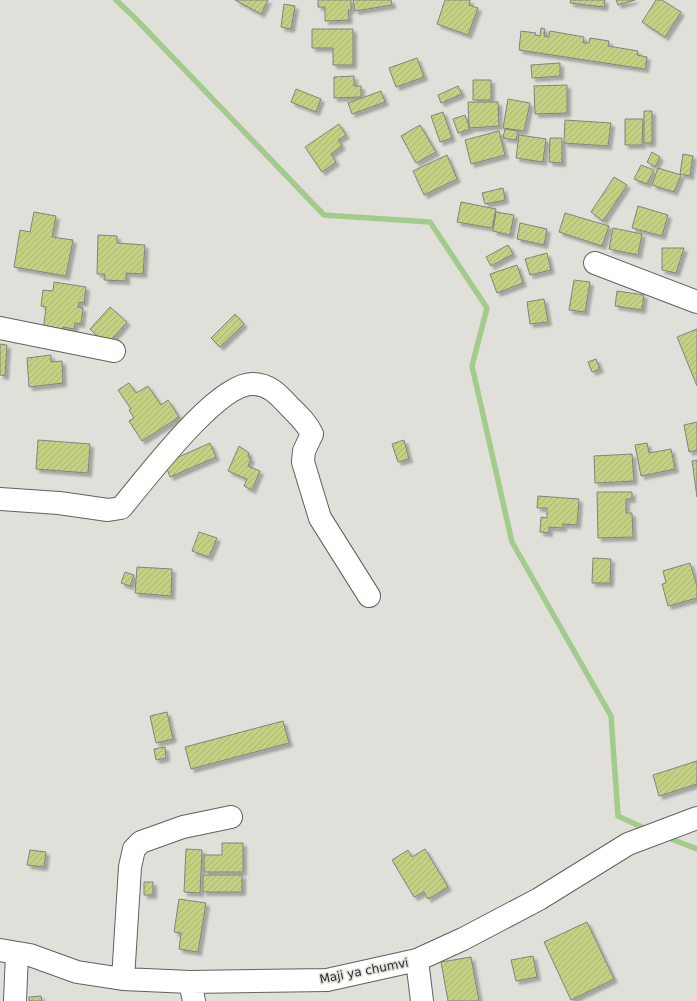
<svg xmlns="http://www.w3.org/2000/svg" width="697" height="1001" viewBox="0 0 697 1001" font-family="'DejaVu Sans',sans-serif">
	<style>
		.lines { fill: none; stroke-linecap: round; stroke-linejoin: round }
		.stream { stroke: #a2cc8b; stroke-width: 5.5 }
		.building { fill: url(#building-hatch); stroke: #82837f; filter: url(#shadow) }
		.minor-casing { stroke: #62615d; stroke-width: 24 }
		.minor { stroke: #fff; stroke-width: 22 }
		.labels { text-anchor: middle; stroke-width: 3; stroke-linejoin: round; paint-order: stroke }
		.street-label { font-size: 12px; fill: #2c2b2a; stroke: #e0dfda }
	</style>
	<defs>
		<pattern id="building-hatch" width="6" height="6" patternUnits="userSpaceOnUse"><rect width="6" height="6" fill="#c6d084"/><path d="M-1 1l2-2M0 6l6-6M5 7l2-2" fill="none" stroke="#aab372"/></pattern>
		<filter id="shadow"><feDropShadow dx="3.5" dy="3.5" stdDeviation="1" flood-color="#0004"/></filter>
	</defs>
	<rect width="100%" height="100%" fill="#e0dfda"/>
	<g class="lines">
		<path class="stream" d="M116 0 134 17 324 215 430 222 487 308 472 366 512 542 611 716 618 816 648 830
			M666 837 697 849"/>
	</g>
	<path class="building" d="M235 0H268L261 14Z
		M318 0H351V10H348L349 20 325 21V7H318Z
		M353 0H391L392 5 355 11Z
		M445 0H470L469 5 478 8 468 35 437 24Z
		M571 0H605L604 7 570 3Z
		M616 0H635L618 5Z
		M656 0H662L681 12 665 37 642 22Z
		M284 4 295 6 291 29 281 27Z
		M541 28 545 29 544 36 549 37 550 31 584 37 583 43H589L590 38 609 41 608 46 638 51 637 55 647 57 645 69 519 50 521 31 536 33 535 35 540 36Z
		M312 29H353V65H333V48H312Z
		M417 58 424 77 396 87 389 68Z
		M560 63V76L532 78 531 65Z
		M354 76V86H361V97L334 98V77Z
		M473 80H491V100H473Z
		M567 85V113L535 114 534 86Z
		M458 86 462 94 441 103 438 95Z
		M296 89 321 99 316 112 291 102Z
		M381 91 385 102 352 114 348 103Z
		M508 99 530 103 524 131 503 128Z
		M468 102H498L499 126 469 128Z
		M644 111H652V143H644Z
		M443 112 452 138 440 142 431 116Z
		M465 115 470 129 458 133 453 119Z
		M625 119H643L642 145H625Z
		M565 120 611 123 608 146 564 143Z
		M339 124 346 135 338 140 342 146 331 154 336 162 322 172 305 147Z
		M420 125 436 152 416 163 401 136Z
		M505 129 518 131 516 140 503 138Z
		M499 131 505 155 471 164 465 140Z
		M519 135 546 139 543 162 516 158Z
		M550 138H562V163L549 162Z
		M652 152 660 157 655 167 647 162Z
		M683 154 693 156 690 176 680 174Z
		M447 155 457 179 424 195 413 171Z
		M641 165 654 170 647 184 634 179Z
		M658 168 681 175 674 192 652 185Z
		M614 177 627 185 603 221 591 212Z
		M503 188 505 200 485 204 482 193Z
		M461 202 496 209 492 228 457 222Z
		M638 206 668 215 662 236 632 228Z
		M34 212 56 216 52 237 73 240 66 276 14 267 20 230 30 232Z
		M496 212 514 215 510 235 493 231Z
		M565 213 609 226 602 246 559 232Z
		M520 223 547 229 544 245 517 239Z
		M613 228 642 234 638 255 609 249Z
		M98 235 117 236V243L145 245 143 274 126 273V281L104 280 105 274H97Z
		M508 245 513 254 491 266 486 257Z
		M662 248H684L676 273 662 270Z
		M547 253 551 270 530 275 525 259Z
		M517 265 523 283 497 293 490 274Z
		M574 280 590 282 585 312 569 310Z
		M54 282 86 287 84 303 79 302 78 307 83 308 81 324 75 323 74 329 63 327 62 334 43 332 46 307 41 306 43 290 53 291Z
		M617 291 644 295 642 310 615 306Z
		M544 299 548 322 530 324 527 302Z
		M110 307 127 322 107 345 90 329Z
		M235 314 244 324 220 347 211 338Z
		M697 329V386L677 337Z
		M0 344 7 345 5 376 0 375Z
		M51 355V362L62 361 63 383 29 387 27 358Z
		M596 359 600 369 592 372 588 362Z
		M129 383 136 393 148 386 161 405 168 400 179 417 142 441 129 421 134 418 129 410 131 409 118 390Z
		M697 422V450L689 452 684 425Z
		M38 440 90 444 88 473 36 469Z
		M404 440 409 459 398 462 392 444Z
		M210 443 216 457 170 477 165 463Z
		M647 443 649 453 671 449 675 469 641 476 635 445Z
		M239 446 249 453 248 457 251 458 248 466 260 471 252 490 244 486 247 479 228 471Z
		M632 454 634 481 595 483 594 456Z
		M697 460V497L692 461Z
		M597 492H632V499H626V513H632L633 537 598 538Z
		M538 496 579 499 577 525 563 524V528L549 527V533L540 532 541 517 547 518V508H537Z
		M199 532 217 538 209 557 192 551Z
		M593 558 611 559 610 583H592Z
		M690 563 697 586V598L668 606 662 584 666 583 663 571Z
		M137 567 172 569 171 596 135 593Z
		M125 572 134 575 130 586 121 583Z
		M167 712 173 739 156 743 150 716Z
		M283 721 289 743 191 769 185 747Z
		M165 747 166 758 156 760 154 749Z
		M697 761V784L659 796 653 775Z
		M222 843H243V872H204V855H222Z
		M186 849 202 850 200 893 184 892Z
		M425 849 448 887 428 899 424 892 414 897 392 860 408 850 412 857Z
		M30 850 46 852 44 867 27 865Z
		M203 875H242V892H203Z
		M144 882H153V895H144Z
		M179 899 206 903 198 952 179 949 181 933 174 932Z
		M587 922 614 979 571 1000 544 942Z
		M533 956 537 977 516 981 511 960Z
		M471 957 479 1001H448L441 962Z
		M41 996 42 1001H29V997Z"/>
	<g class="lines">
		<defs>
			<path id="minor" d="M595 263 697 302
				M0 328 114 351
				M0 499 59 503 108 510 121 508C145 480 216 384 252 384 269 384 278 394 289 406 298 415 307 423 312 434L304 451 303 462 320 518 369 596
				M0 950 30 955 77 972 123 979 190 982 327 980 417 960 463 939 539 899 628 844 697 818
				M417 960 422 1001
				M123 979 130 867 134 849 141 842 183 827 231 817
				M190 982 194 1001
				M15 1001 17 953"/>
		</defs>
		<use href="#minor" class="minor-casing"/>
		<use href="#minor" class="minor"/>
	</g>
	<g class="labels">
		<g class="street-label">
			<text transform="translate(364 971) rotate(-11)" y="4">Maji ya chumvi</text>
		</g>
	</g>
</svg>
